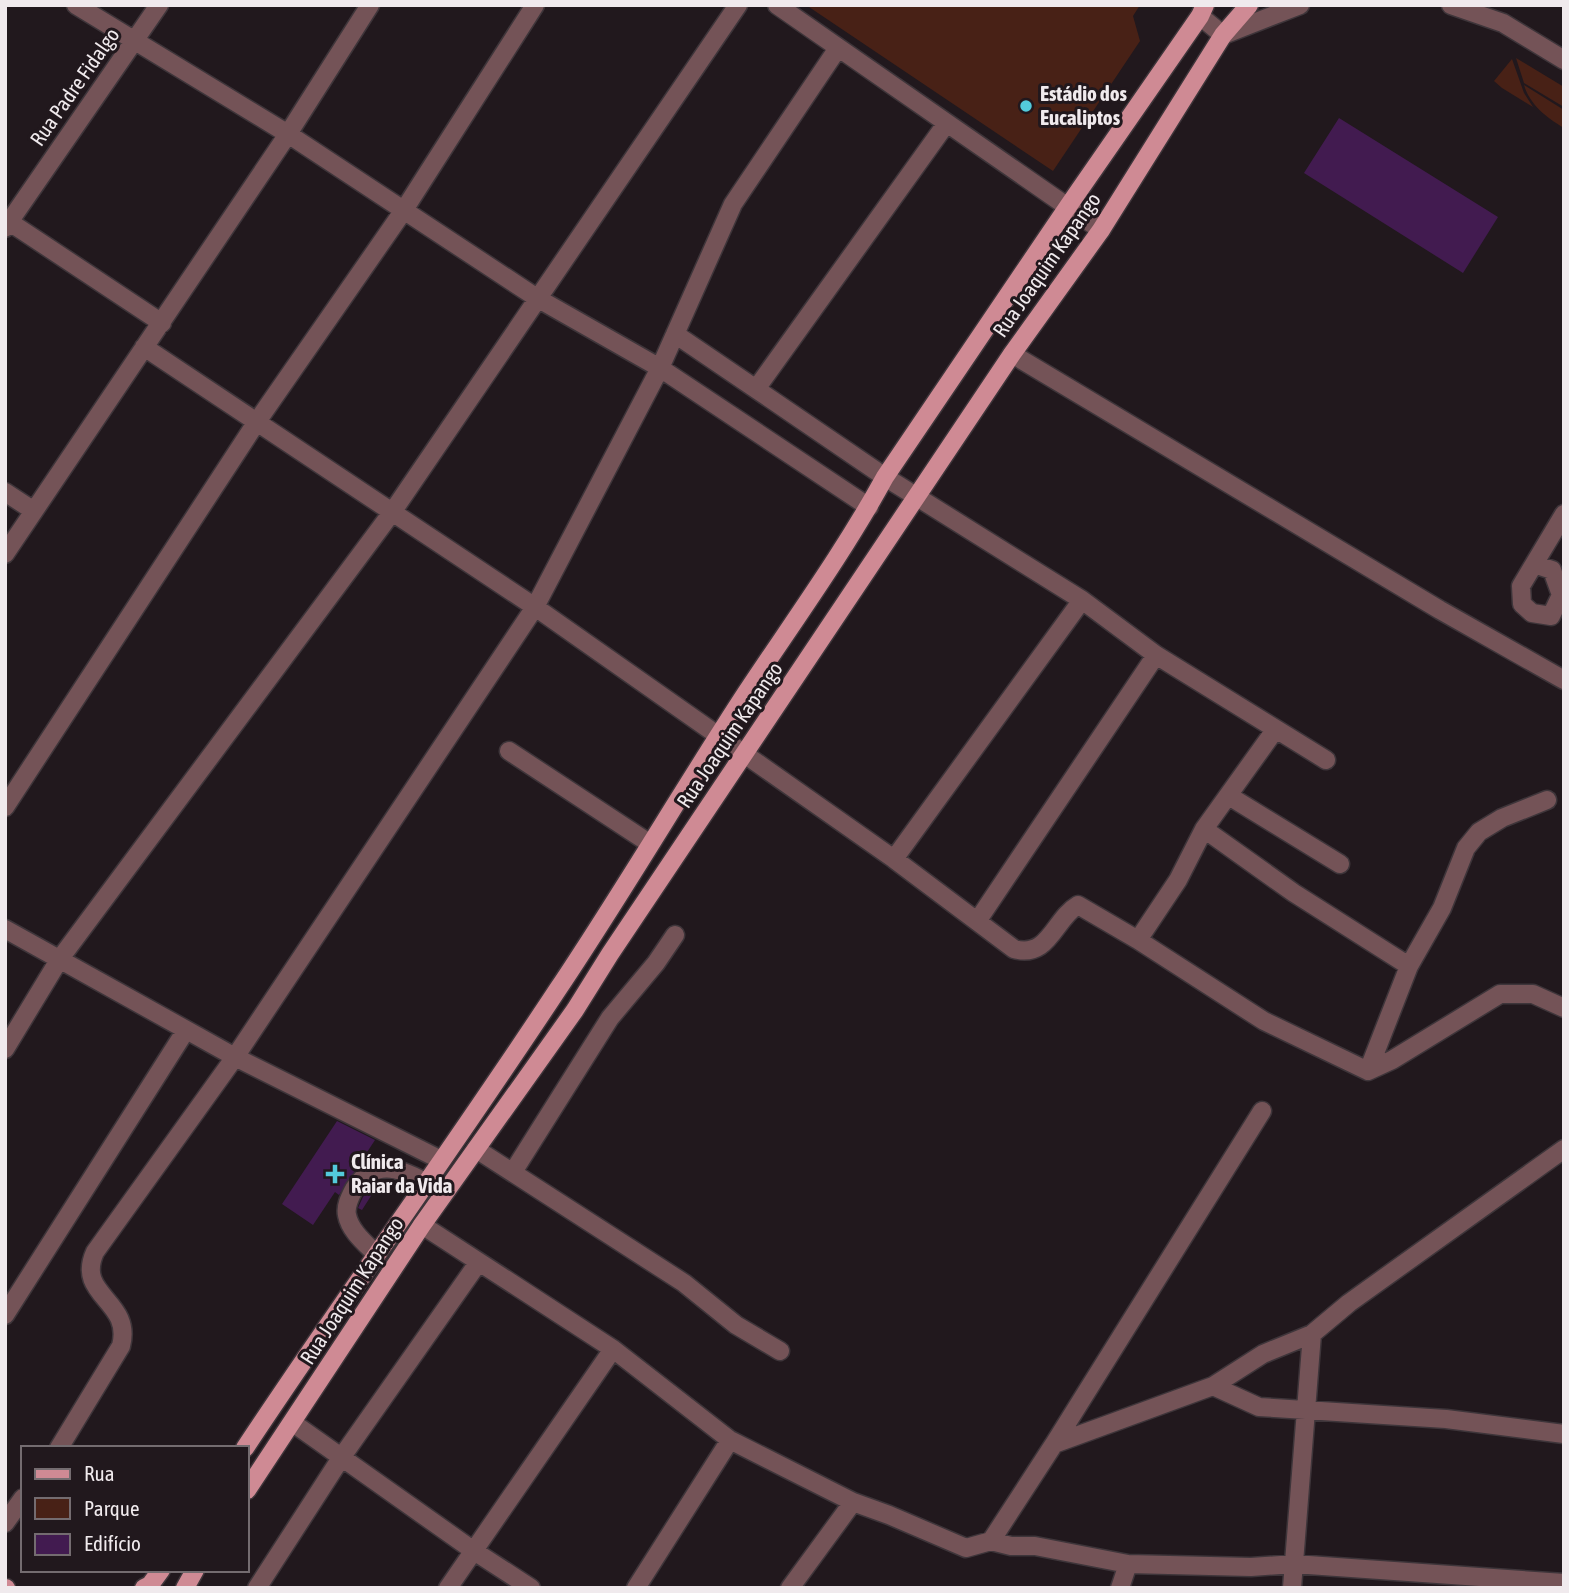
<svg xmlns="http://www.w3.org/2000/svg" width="1569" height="1593" viewBox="0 0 1569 1593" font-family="'Asap Condensed',sans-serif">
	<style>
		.green { fill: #482116 }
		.building { fill: #421b50 }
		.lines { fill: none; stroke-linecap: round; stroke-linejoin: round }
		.minor-casing { stroke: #3e353a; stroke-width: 21 }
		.major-casing { stroke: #3e353a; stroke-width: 21 }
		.minor { stroke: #745357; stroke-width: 18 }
		.major { stroke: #cf8a94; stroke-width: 18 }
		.poi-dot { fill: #53cbdb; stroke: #21181d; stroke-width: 2.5 }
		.labels { text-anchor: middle; stroke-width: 6; stroke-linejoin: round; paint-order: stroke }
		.street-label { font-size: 21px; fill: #f0eaed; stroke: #21181d }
		.poi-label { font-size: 21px; font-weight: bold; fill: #f0eaed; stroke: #21181d; text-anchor: start }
	</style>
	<rect width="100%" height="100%" fill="#21181d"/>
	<path class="green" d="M806 5H1140L1133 16 1140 41 1053 171Z
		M1516 58 1564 87V107L1524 83Z
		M1512 59 1524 93 1533 107 1502 88 1494 81Z
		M1524 85 1564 110V128C1546 117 1530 105 1524 85Z"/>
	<path class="building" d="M1339 118 1498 217 1463 273 1304 173Z
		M337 1121 375 1140 339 1195 335 1192 313 1225 282 1204Z
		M375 1183 378 1185 362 1210 358 1208 363 1197Z"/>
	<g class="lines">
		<defs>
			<path id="minor" d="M76 5 288 134 537 298 660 368 869 507
				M777 5 1101 230
				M1451 5 1503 23 1564 60
				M1200 16 1223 35 1300 5
				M946 124 756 389 885 477 1082 600 1156 655 1326 760
				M5 219 162 323
				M5 228 159 5
				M675 334 756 389
				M144 347 535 607 894 859 1014 949C1049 959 1054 919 1078 905L1138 940 1178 880 1204 829 1275 730
				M1012 354 1440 610 1564 680
				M5 492 34 511
				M5 554 288 134 370 5
				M1534 564 1552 570 1561 595 1551 616 1532 613 1522 604 1521 586 1564 514
				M509 751 649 843
				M1229 796 1340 864
				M5 807 256 423 404 210 535 5
				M1204 829 1294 893 1409 966
				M894 859 1082 600
				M978 920 1156 655
				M5 929 235 1057 441 1160
				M1138 940 1264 1021 1368 1071 1392 1060 1500 994H1533L1564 1008
				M5 1049 59 960 393 511 738 5
				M1368 1071 1409 966 1442 908 1466 848 1479 832 1502 818 1547 800
				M476 1149 684 1283 736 1325 780 1351
				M513 1172 610 1018 656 963 675 935
				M422 1225 613 1349 730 1440 853 1502 889 1515 966 1548 991 1541 1054 1444 1213 1386 1263 1354 1312 1334 1349 1303 1564 1149
				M376 1254C365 1243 350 1231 347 1215 345 1206 350 1197 354 1189 374 1159 398 1167 425 1182
				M5 1315 186 1030
				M1213 1386 1259 1407 1446 1419 1564 1434
				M293 1423 474 1551 531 1588
				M1054 1444 1262 1111
				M59 1448 121 1346C133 1300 75 1296 95 1252L235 1057 535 607 660 368 733 204 838 48
				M5 1523 23 1498
				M991 1541 1011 1546H1035L1128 1564 1251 1567 1294 1564 1564 1583
				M257 1588 341 1458 478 1263
				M448 1588 613 1349
				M636 1588 730 1440
				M790 1588 853 1502
				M1120 1588 1128 1564
				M1292 1588 1312 1334"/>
			<path id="major" d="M245 1448C347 1294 456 1144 558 989 623 892 682 791 746 693 793 622 844 552 885 477L1069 205 1200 16 1205 5
				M247 1490 422 1225 575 1010 610 954 1012 354 1101 230 1223 35 1249 5
				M5 1588H6
				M144 1588 150 1585 161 1570
				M185 1588 195 1570"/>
		</defs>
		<use href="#minor" class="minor-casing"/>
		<use href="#major" class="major-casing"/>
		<use href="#minor" class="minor"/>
		<use href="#major" class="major"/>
	</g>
	<g class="poi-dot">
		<circle cx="1026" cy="106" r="7"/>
		<path d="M331.5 1163.5h7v7h7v7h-7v7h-7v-7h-7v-7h7z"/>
	</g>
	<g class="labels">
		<g class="street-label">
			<text transform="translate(75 87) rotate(-55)" y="7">Rua Padre Fidalgo</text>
			<text transform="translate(1047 265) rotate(-55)" y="7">Rua Joaquim Kapango</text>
			<text transform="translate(730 735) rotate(-56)" y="7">Rua Joaquim Kapango</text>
			<text transform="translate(352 1291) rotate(-57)" y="7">Rua Joaquim Kapango</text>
		</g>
		<g class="poi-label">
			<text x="1040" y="101">Estádio dos<tspan x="1040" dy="24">Eucaliptos</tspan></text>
			<text x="351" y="1169">Clínica<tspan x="351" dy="24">Raiar da Vida</tspan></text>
		</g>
	</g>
	<rect width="1569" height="1593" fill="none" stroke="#f0eaed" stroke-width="14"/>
	<rect x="21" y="1446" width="228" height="126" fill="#21181d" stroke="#746c70" stroke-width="2"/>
	<rect x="35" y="1469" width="35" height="10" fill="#cf8a94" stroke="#746c70" stroke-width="2"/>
	<text x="84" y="1481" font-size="21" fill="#f0eaed">Rua</text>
	<rect x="35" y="1498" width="35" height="21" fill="#482116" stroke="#746c70" stroke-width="2"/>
	<text x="84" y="1516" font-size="21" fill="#f0eaed">Parque</text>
	<rect x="35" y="1534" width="35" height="21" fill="#421b50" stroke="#746c70" stroke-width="2"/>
	<text x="84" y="1551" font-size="21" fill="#f0eaed">Edifício</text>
</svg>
